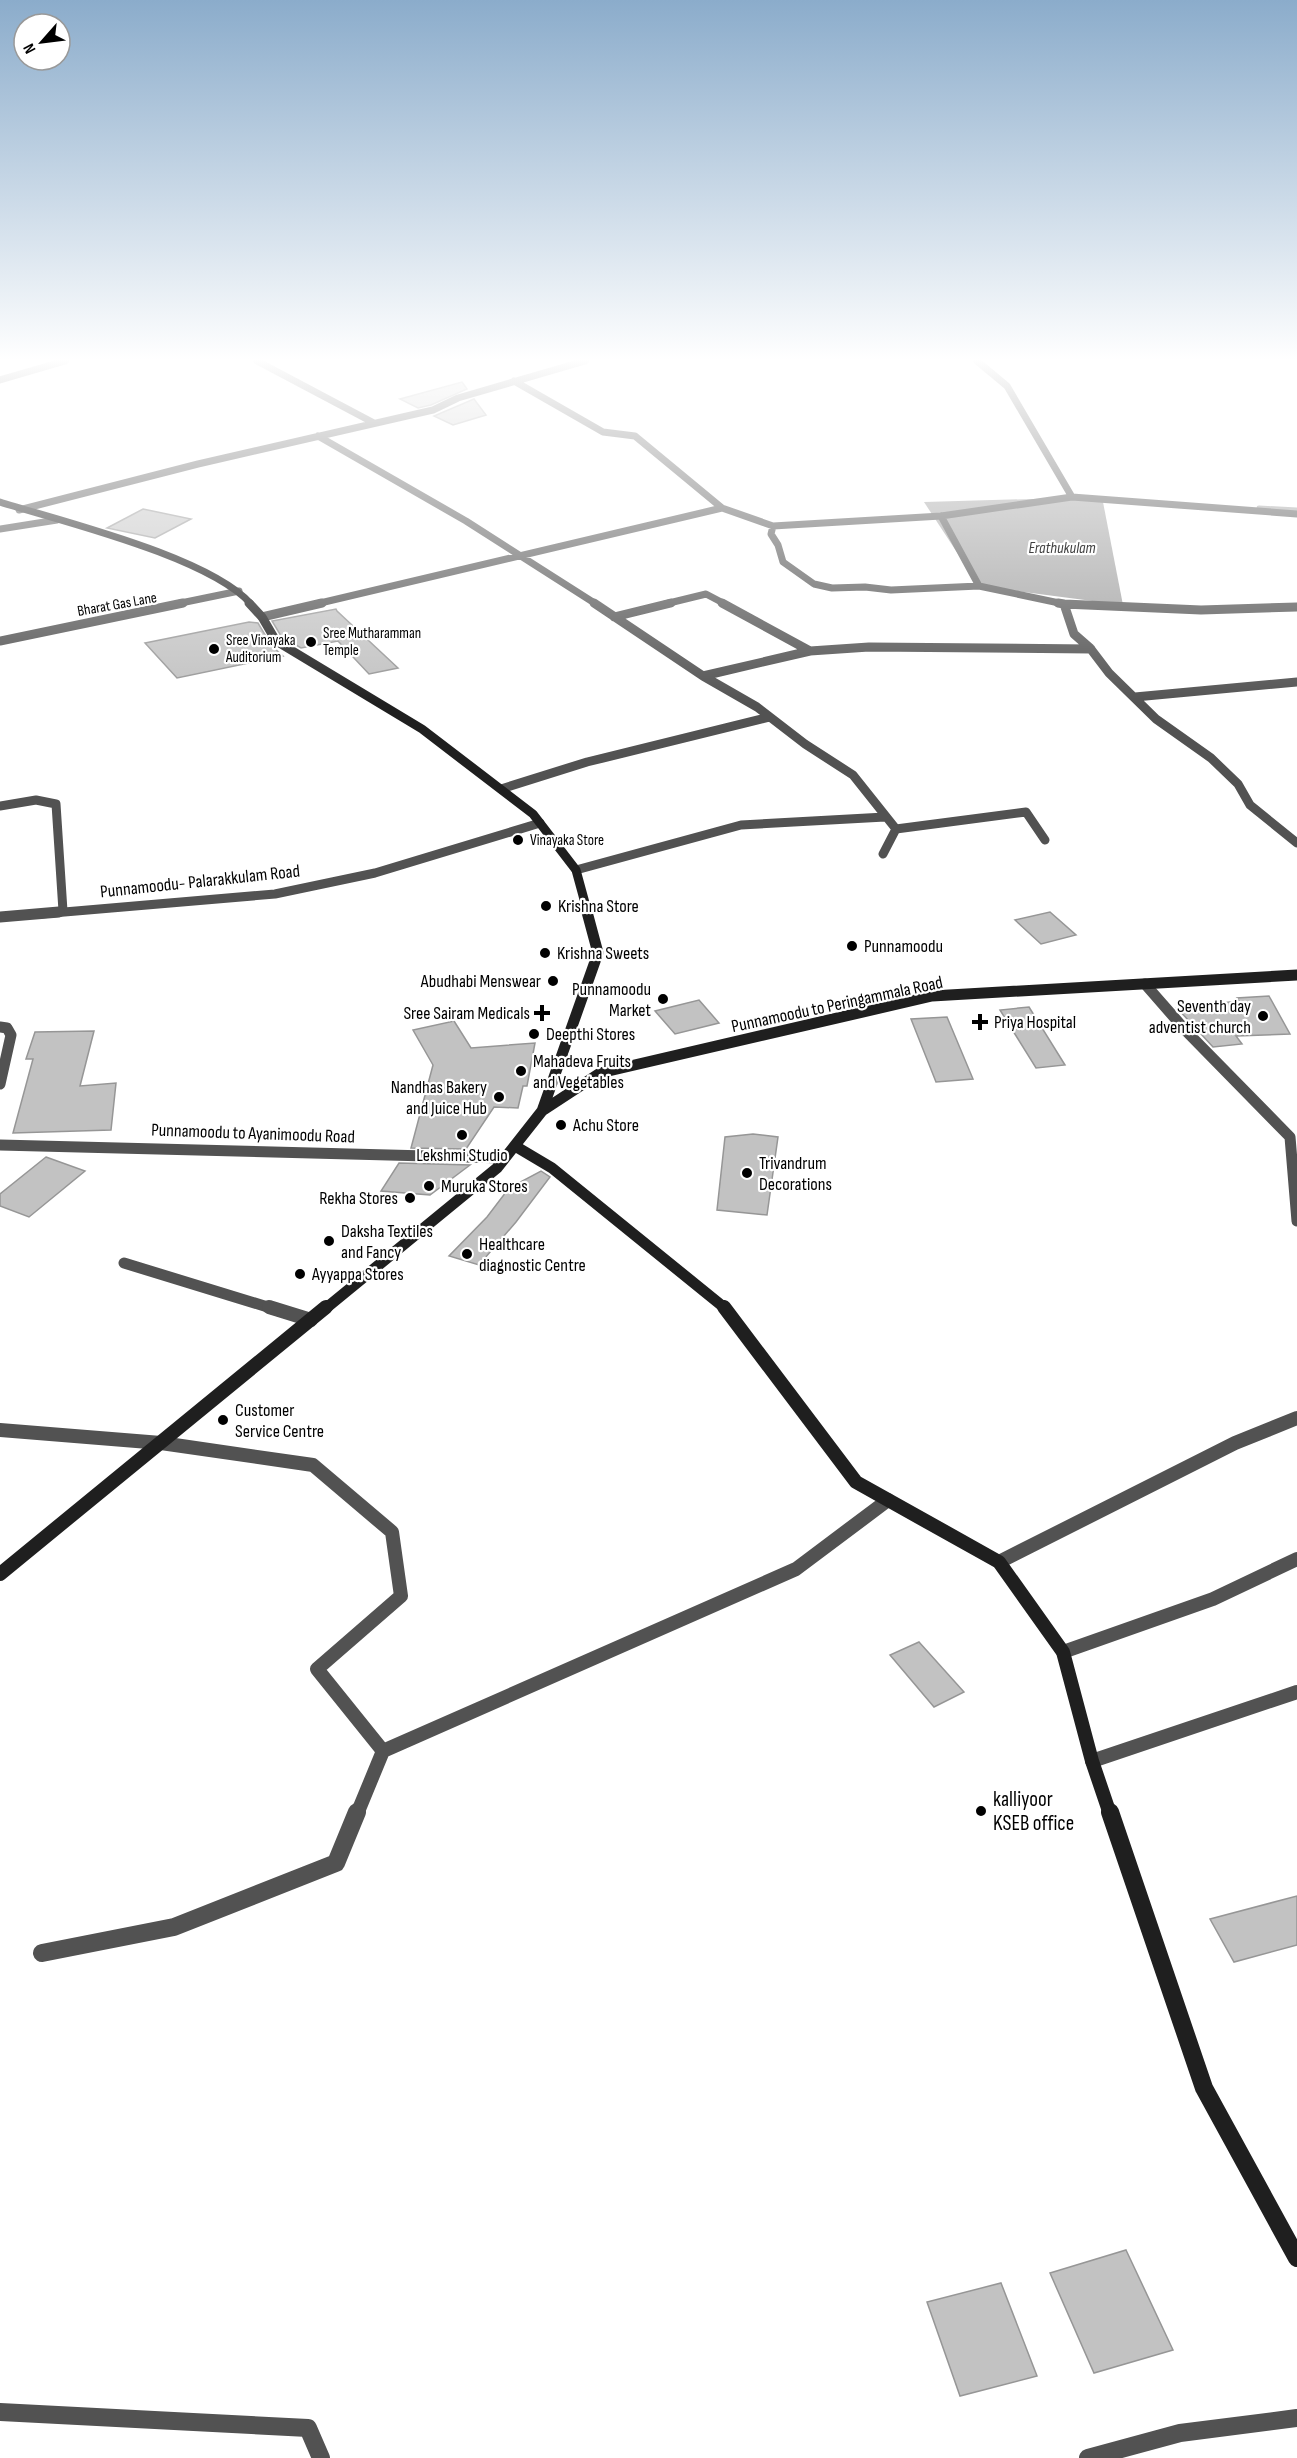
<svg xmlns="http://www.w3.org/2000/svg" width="1297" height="2458" viewBox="0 0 1297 2458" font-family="'Sofia Sans Condensed',sans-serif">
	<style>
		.water { fill: #a0a0a0 }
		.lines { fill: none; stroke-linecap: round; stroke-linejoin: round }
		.stream { stroke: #a0a0a0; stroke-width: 5 }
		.building { fill: #c2c2c2; stroke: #969696; stroke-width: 1.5 }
		.minor-far4 { stroke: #525252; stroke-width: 7 }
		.minor-far3 { stroke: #525252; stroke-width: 9 }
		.minor-far2 { stroke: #525252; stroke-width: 11 }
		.minor-far1 { stroke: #525252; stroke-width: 14 }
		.minor { stroke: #525252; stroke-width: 18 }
		.secondary-far4 { stroke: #1f1f1f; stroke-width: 7 }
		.secondary-far3 { stroke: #1f1f1f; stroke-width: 9 }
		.secondary-far2 { stroke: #1f1f1f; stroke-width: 11 }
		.secondary-far1 { stroke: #1f1f1f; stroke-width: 14 }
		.secondary { stroke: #1f1f1f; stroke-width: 18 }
		.poi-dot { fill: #000; stroke: #fff; stroke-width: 2 }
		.labels { text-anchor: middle; stroke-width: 4.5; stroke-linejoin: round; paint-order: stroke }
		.far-street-label { font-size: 15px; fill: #000; stroke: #fff }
		.far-poi-label { font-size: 15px; fill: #000; stroke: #fff; text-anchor: start }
		.far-water-label { font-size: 16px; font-style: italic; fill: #414141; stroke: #fff }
		.street-label { font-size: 18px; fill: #000; stroke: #fff }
		.poi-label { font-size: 18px; fill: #000; stroke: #fff; text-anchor: start }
		.near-poi-label { font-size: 21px; fill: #000; stroke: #fff; text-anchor: start }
	</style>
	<rect width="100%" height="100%" fill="#fff"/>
	<path class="water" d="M1102 497 1123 605 979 586 924 502Z"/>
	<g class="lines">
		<path class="stream" d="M1259 508 1297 510"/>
	</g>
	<path class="building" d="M462 382 467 389 431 405 418 408 400 399Z
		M474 399 486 415 453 425 434 416Z
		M143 509 191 519 155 538 107 528Z
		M336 609 337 611 398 668 369 674 338 641 301 648 281 636 272 621Z
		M249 622 258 623 271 645 283 656 177 678 145 643Z
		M1050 912 1076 935 1041 944 1015 920Z
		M1269 996 1290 1034 1236 1036 1242 1044 1213 1047 1177 1008 1239 1001 1237 998Z
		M699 1000 719 1023 675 1034 655 1011Z
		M1029 1007 1065 1065 1036 1068 1000 1010Z
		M947 1017 973 1079 936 1082 911 1019Z
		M454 1021 471 1048 535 1043 527 1086H523L518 1108 494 1107 466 1149 411 1148 433 1065 413 1030Z
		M94 1031 80 1086 116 1083 111 1130 13 1133 33 1059H26L35 1032Z
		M753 1134 778 1137 767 1215 717 1210 725 1137Z
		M46 1157 85 1171 29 1217 0 1206V1194Z
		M399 1163 470 1165 430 1195 381 1191Z
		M541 1171 550 1177 516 1222 479 1265 449 1256 487 1217 509 1188Z
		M919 1642 964 1692 934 1707 890 1655Z
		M1297 1896V1945L1234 1962 1210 1919Z
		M1126 2250 1173 2350 1094 2373 1050 2273Z
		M1001 2283 1037 2376 960 2396 927 2302Z"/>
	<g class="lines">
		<path class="minor-far4" d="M257 361 374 423
			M977 361 1007 386 1072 497 1297 514
			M0 380 65 361
			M514 381 603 432 635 436 722 508 773 526 941 516 1072 497
			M318 436 466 521 596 604
			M19 510 198 464 433 410 458 398 585 361
			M941 516 979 586
			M773 526 771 534 778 545 783 562 814 584 832 588 865 587 891 590 979 586 1064 604
			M0 529 57 520
			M176 604 239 591
			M316 604 722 508
			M665 604 706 594 725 604
			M1064 604H1069"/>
		<path class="minor-far3" d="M594 603 703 676 810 651 869 647 1091 649
			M722 603 810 651
			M1058 603 1064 604 1074 634 1090 648 1109 673 1156 719 1211 758 1238 784 1250 805 1297 843
			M1064 604 1201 610 1297 607
			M262 617 322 603
			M614 617 671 603
			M0 641 183 603
			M703 676 757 707 805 744 853 775 896 829 1026 812 1045 840
			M1135 697 1297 682
			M501 789 587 762 770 717
			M0 806 36 800 56 804 63 911
			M883 854 896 829
			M576 870 741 825 885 817
			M41 914 275 894 375 873 540 823"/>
		<path class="minor-far2" d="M0 917 59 912
			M1145 984 1187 1032 1290 1137 1297 1221
			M0 1027 7 1028 11 1035 0 1084
			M0 1145 504 1158
			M124 1263 274 1309"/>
		<path class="minor-far1" d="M269 1307 311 1320
			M0 1430 161 1443 313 1465 392 1532 401 1596 317 1669 383 1751 357 1814
			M999 1562 1235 1443 1297 1418
			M1063 1652 1213 1599 1297 1559
			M383 1751 796 1569 888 1500
			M1092 1761 1297 1692"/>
		<path class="minor" d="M42 1953 174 1927 336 1863 357 1812
			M0 2412 308 2428 321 2458
			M1088 2458 1180 2433 1297 2418"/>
		<path class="secondary-far4" d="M0 502C64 522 209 557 251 604"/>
		<path class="secondary-far3" d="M249 603 262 617 276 641 422 729 533 814 576 870 588 914"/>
		<path class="secondary-far2" d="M542 1111 600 1073 932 996 1297 975
			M515 1146 552 1168 726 1309
			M325 1309 497 1168 542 1111 598 953 587 912"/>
		<path class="secondary-far1" d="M724 1307 856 1482 999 1562 1063 1652 1092 1761 1110 1814
			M0 1574 326 1307"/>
		<path class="secondary" d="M1110 1812 1204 2088 1297 2258"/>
	</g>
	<linearGradient id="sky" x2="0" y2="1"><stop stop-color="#8baccb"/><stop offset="0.51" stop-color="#fff"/><stop offset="1" stop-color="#fff" stop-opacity="0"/></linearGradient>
	<rect width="1297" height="705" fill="url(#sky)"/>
	<g class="poi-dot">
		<circle cx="311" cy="642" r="6"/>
		<circle cx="214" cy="649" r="6"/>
		<circle cx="518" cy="840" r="6"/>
		<circle cx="546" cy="906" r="6"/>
		<circle cx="852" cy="946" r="6"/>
		<circle cx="545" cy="953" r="6"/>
		<circle cx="553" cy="981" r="6"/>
		<circle cx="663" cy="999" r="6"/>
		<path d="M539 1004h6v6h6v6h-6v6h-6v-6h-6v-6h6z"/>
		<circle cx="1263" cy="1016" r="6"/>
		<path d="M977 1013h6v6h6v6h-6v6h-6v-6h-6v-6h6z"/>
		<circle cx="534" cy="1034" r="6"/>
		<circle cx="521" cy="1071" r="6"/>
		<circle cx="499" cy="1097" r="6"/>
		<circle cx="561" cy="1125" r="6"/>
		<circle cx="462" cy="1135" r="6"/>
		<circle cx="747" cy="1173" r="6"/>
		<circle cx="429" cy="1186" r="6"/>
		<circle cx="410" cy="1198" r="6"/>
		<circle cx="329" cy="1241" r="6"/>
		<circle cx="467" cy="1254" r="6"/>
		<circle cx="300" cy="1274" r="6"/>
		<circle cx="223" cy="1420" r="6"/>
		<circle cx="981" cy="1811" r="6"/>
	</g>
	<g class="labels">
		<g class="far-street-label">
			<text transform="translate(117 604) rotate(-10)" y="5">Bharat Gas Lane</text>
		</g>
		<g class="far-poi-label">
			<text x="323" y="638">Sree Mutharamman<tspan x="323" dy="17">Temple</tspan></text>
			<text x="226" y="645">Sree Vinayaka<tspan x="226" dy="17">Auditorium</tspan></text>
			<text x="530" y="845">Vinayaka Store</text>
		</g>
		<g class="far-water-label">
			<text x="1062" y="553">Erathukulam</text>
		</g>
		<g class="street-label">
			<text transform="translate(200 881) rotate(-6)" y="6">Punnamoodu- Palarakkulam Road</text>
			<text transform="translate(837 1004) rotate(-12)" y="6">Punnamoodu to Peringammala Road</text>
			<text transform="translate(253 1133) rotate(2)" y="6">Punnamoodu to Ayanimoodu Road</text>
		</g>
		<g class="poi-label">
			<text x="558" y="912">Krishna Store</text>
			<text x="864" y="952">Punnamoodu</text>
			<text x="557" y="959">Krishna Sweets</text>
			<text x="541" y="987" text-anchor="end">Abudhabi Menswear</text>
			<text x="651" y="995" text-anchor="end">Punnamoodu<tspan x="651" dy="21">Market</tspan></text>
			<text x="1251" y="1012" text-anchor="end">Seventh day<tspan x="1251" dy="21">adventist church</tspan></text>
			<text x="530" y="1019" text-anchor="end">Sree Sairam Medicals</text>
			<text x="994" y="1028">Priya Hospital</text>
			<text x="546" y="1040">Deepthi Stores</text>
			<text x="533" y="1067">Mahadeva Fruits<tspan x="533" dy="21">and Vegetables</tspan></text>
			<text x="487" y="1093" text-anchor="end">Nandhas Bakery<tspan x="487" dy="21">and Juice Hub</tspan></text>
			<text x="573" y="1131">Achu Store</text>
			<text x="462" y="1161" text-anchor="middle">Lekshmi Studio</text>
			<text x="759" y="1169">Trivandrum<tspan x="759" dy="21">Decorations</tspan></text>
			<text x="441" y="1192">Muruka Stores</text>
			<text x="398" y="1204" text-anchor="end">Rekha Stores</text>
			<text x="341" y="1237">Daksha Textiles<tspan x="341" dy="21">and Fancy</tspan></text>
			<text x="479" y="1250">Healthcare<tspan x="479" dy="21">diagnostic Centre</tspan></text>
			<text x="312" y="1280">Ayyappa Stores</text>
			<text x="235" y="1416">Customer<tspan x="235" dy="21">Service Centre</tspan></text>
		</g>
		<g class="near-poi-label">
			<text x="993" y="1806">kalliyoor<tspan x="993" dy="24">KSEB office</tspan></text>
		</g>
	</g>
	<g transform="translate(42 42) rotate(242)"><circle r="28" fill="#ffffff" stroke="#999999" stroke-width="1.5"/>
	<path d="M0-4.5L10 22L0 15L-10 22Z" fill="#000000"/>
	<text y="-9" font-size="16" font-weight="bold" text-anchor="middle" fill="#000000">N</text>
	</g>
</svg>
